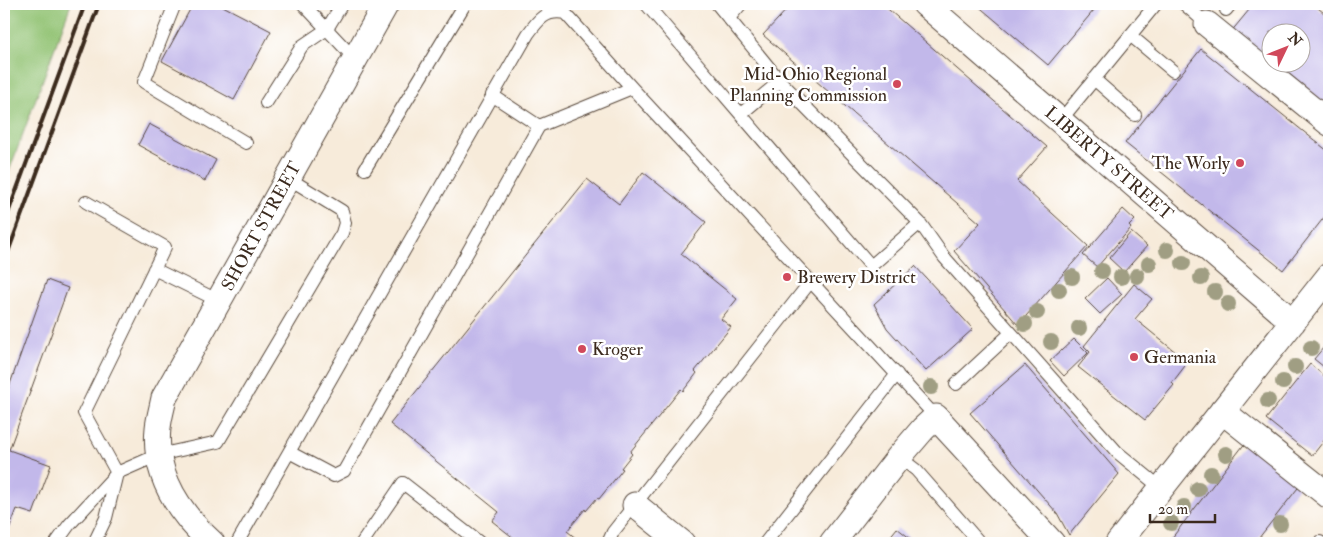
<svg xmlns="http://www.w3.org/2000/svg" width="1333" height="547" viewBox="0 0 1333 547" font-family="'IM FELL Double Pica',serif">
	<style>
		.green { fill: #91c272; stroke: #667648 }
		.building { fill: #c2b8ea; fill-rule: evenodd }
		.lines { fill: none; stroke-linecap: round; stroke-linejoin: round }
		.lane-casing { stroke: #57473a; stroke-width: 14 }
		.street-casing { stroke: #57473a; stroke-width: 27 }
		.lane { stroke: #fff; stroke-width: 12 }
		.street { stroke: #fff; stroke-width: 25 }
		.rail { stroke: #3b2a1e; stroke-width: 4 }
		.tree { fill: #a09e83 }
		.poi-dot { fill: #d1495b; stroke: #fff; stroke-width: 2 }
		.labels { text-anchor: middle; stroke-width: 5; stroke-linejoin: round; paint-order: stroke }
		.poi-label { font-size: 18px; fill: #3b2a1e; stroke: #fff; text-anchor: start }
		.street-label { font-size: 18px; fill: #3b2a1e; stroke: #fff }
	</style>
	<rect width="100%" height="100%" fill="#fff"/>
	<filter id="ink" filterUnits="userSpaceOnUse"><feTurbulence type="fractalNoise" baseFrequency=".02" numOctaves="2"/><feDisplacementMap in="SourceGraphic" scale="10" xChannelSelector="R" yChannelSelector="G"/><feConvolveMatrix kernelMatrix="1 2 1 2 8 2 1 2 1" color-interpolation-filters="sRGB"/></filter>
	<filter id="wash" filterUnits="userSpaceOnUse"><feTurbulence type="fractalNoise" baseFrequency=".0096" numOctaves="4" result="noise"/><feDisplacementMap in="SourceGraphic" scale="20" xChannelSelector="R" yChannelSelector="G"/><feGaussianBlur stdDeviation="1.12" result="paint"/><feColorMatrix in="noise" values="0 0 0 0 0 0 0 0 0 0 0 0 0 0 0 0 0 1.4 0 .05"/><feComposite in="paint" operator="in"/></filter>
	<g filter="url(#wash)">
		<rect width="100%" height="100%" fill="#f7ebda"/>
		<path class="green" d="M4 4H71L4 185Z"/>
		<g id="blocks">
			<path class="building" d="M193 4H219L271 31 234 100 162 61Z
				M792 4H882L1047 147 1017 181 1088 246 1018 325 954 251 980 223 763 35Z
				M976 4H1099L1048 65Z
				M1254 4H1313L1329 17V112L1230 33ZM1270 32H1300V62H1270Z
				M1201 49 1329 152V211L1283 270 1125 143Z
				M149 124 216 160 205 181 138 145Z
				M643 172 706 222 681 254 737 299 721 319 731 327 695 371 697 373 691 381 683 391 681 389 630 452 632 454 621 468 623 469 599 499 597 498 586 511 585 509 567 531 582 543H520L492 521 499 512 390 424 587 179 619 204Z
				M1123 209 1135 220 1129 226 1131 228 1097 267 1083 255Z
				M1131 232 1147 246 1124 272 1109 258Z
				M915 266 973 329 926 371 887 328 874 304Z
				M1107 278 1122 294 1100 314 1085 299Z
				M47 280 68 288 9 450 51 465 33 514 17 509 4 543V401Z
				M1134 284 1152 299 1135 319 1188 362 1172 383 1174 385 1145 420 1078 367 1090 352 1084 346Z
				M1074 339 1088 353 1064 376 1050 361Z
				M1329 341V371L1314 359Z
				M1310 364 1329 380V417L1325 423 1329 427V434L1312 456 1266 419Z
				M1025 365 1119 474 1069 535 1057 513 970 413Z
				M1246 442 1301 484 1255 543H1168Z
				M897 528 916 543H885Z"/>
		</g>
	</g>
	<g filter="url(#ink)">
		<use href="#blocks" fill-opacity="0" stroke="#57473a" stroke-width="1"/>
		<g class="lines">
			<defs>
				<path id="lane" d="M175 4 144 82 246 143
					M303 4 355 59
					M646 4 871 266 920 223
					M717 4 780 81 920 223 944 257 1117 452 1161 488
					M1184 4 1207 24
					M1226 10 1231 4
					M729 18 741 4
					M1130 35 1173 71
					M1094 79 1135 115
					M492 95 539 126 632 88
					M266 103 302 46 327 29 342 4
					M741 114 780 81
					M1060 121 1156 4
					M365 169 465 4
					M86 202 165 247 84 413 117 473 106 518 94 543
					M154 269 219 301
					M956 384 1011 333
					M289 452 334 476 344 471 539 126
					M899 457 916 470 980 543
					M1320 542 1321 543
					M56 543 69 525 117 473 158 455 218 442 342 233 345 223 342 211 288 178
					M237 543 528 34C538 20 546 9 565 13L632 88 936 417
					M362 543 403 483 480 543
					M608 543 613 532 811 281
					M765 543 897 374"/>
				<path id="street" d="M925 4 1293 322
					M1207 24 1329 123
					M1222 411 1329 496
					M635 505 682 543
					M212 543C179 513 153 475 158 428 159 418 162 408 164 398L386 4
					M832 543 899 457 923 429 936 417 1052 543
					M1118 543 1329 276"/>
			</defs>
			<use href="#lane" class="lane-casing"/>
			<use href="#street" class="street-casing"/>
			<use href="#lane" class="lane"/>
			<use href="#street" class="street"/>
			<path class="rail" d="M4 224 85 4
				M4 263 99 4"/>
		</g>
		<g class="tree">
			<circle cx="1167" cy="250" r="8"/>
			<circle cx="1183" cy="263" r="8"/>
			<circle cx="1149" cy="264" r="8"/>
			<circle cx="1102" cy="271" r="8"/>
			<circle cx="1137" cy="276" r="8"/>
			<circle cx="1072" cy="277" r="8"/>
			<circle cx="1121" cy="277" r="8"/>
			<circle cx="1201" cy="278" r="8"/>
			<circle cx="1059" cy="290" r="8"/>
			<circle cx="1215" cy="292" r="8"/>
			<circle cx="1228" cy="304" r="8"/>
			<circle cx="1037" cy="312" r="8"/>
			<circle cx="1025" cy="324" r="8"/>
			<circle cx="1079" cy="328" r="8"/>
			<circle cx="1051" cy="342" r="8"/>
			<circle cx="1311" cy="348" r="8"/>
			<circle cx="1295" cy="367" r="8"/>
			<circle cx="1283" cy="382" r="8"/>
			<circle cx="931" cy="387" r="8"/>
			<circle cx="1268" cy="401" r="8"/>
			<circle cx="1226" cy="454" r="8"/>
			<circle cx="1211" cy="474" r="8"/>
			<circle cx="1198" cy="489" r="8"/>
			<circle cx="1184" cy="507" r="8"/>
			<circle cx="1171" cy="523" r="8"/>
			<circle cx="1280" cy="524" r="8"/>
		</g>
	</g>
	<g class="poi-dot">
		<circle cx="897" cy="84" r="5"/>
		<circle cx="1240" cy="163" r="5"/>
		<circle cx="787" cy="277" r="5"/>
		<circle cx="582" cy="349" r="5"/>
		<circle cx="1134" cy="357" r="5"/>
	</g>
	<g class="labels">
		<g class="poi-label">
			<text x="887" y="80" text-anchor="end">Mid-Ohio Regional<tspan x="887" dy="21">Planning Commission</tspan></text>
			<text x="1230" y="169" text-anchor="end">The Worly</text>
			<text x="797" y="283">Brewery District</text>
			<text x="592" y="355">Kroger</text>
			<text x="1144" y="363">Germania</text>
		</g>
		<g class="street-label">
			<text transform="translate(1109 163) rotate(41)" y="6">LIBERTY STREET</text>
			<text transform="translate(261 226) rotate(-61)" y="6">SHORT STREET</text>
		</g>
	</g>
	<rect width="1333" height="547" fill="none" stroke="#fff" stroke-width="20"/>
	<g transform="translate(1286 48) rotate(47)"><circle r="24" fill="#ffffff" stroke="#b1aaa5"/>
	<path d="M0-4L9 19L0 12L-9 19Z" fill="#d1495b"/>
	<text y="-8" font-size="14" font-weight="bold" text-anchor="middle" fill="#3b2a1e">N</text>
	</g>
	<path d="M1150 514v8h65v-8" fill="none" stroke="#3b2a1e" stroke-width="2.5"/>
	<text x="1158" y="514" font-size="15" fill="#3b2a1e" stroke="#ffffff" stroke-width="4" paint-order="stroke">20 m</text>
</svg>
